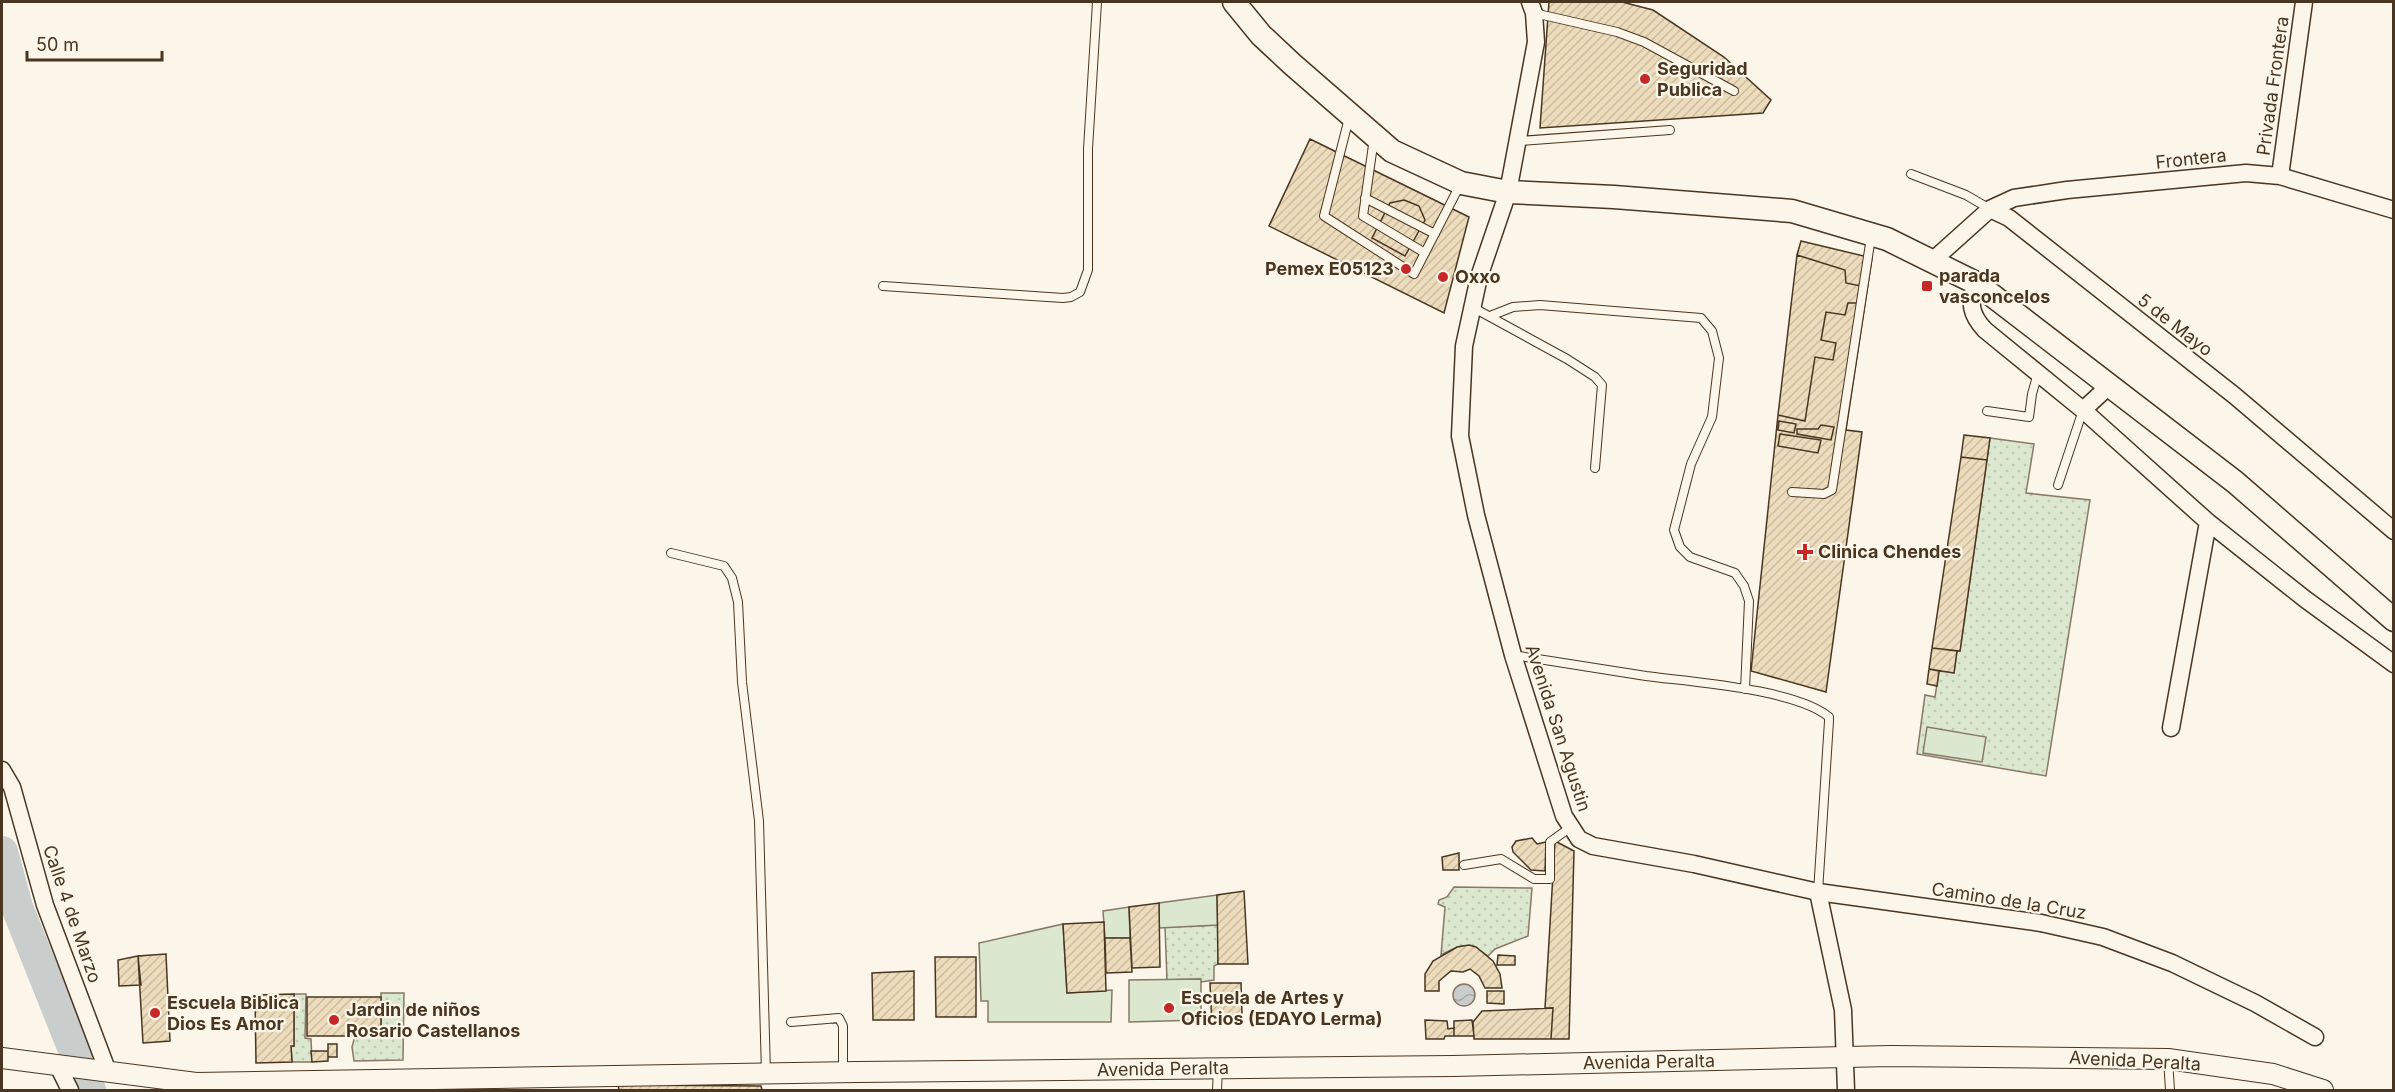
<svg xmlns="http://www.w3.org/2000/svg" width="2395" height="1092" viewBox="0 0 2395 1092" font-family="Inter,sans-serif">
	<style>
		.park { fill: url(#park-dots); stroke: #887966; stroke-width: 1.5 }
		.garden { fill: #dce7d0; stroke: #887966; stroke-width: 1.5 }
		.water { fill: url(#water-waves); stroke: #887966; stroke-width: 1.5 }
		.lines { fill: none; stroke-linecap: round; stroke-linejoin: round }
		.river { stroke: #c9cecd; stroke-width: 32 }
		.building { fill: url(#building-hatch); stroke: #4a3520; stroke-width: 1.5 }
		.service-casing { stroke: #4a3520; stroke-width: 10 }
		.minor-casing { stroke: #4a3520; stroke-width: 19 }
		.tertiary-casing { stroke: #4a3520; stroke-width: 22 }
		.secondary-casing { stroke: #4a3520; stroke-width: 25 }
		.service { stroke: #fbf6e9; stroke-width: 8 }
		.minor { stroke: #fbf6e9; stroke-width: 16 }
		.tertiary { stroke: #fbf6e9; stroke-width: 20 }
		.secondary { stroke: #fbf6e9; stroke-width: 22 }
		.poi-dot { fill: #c62828; stroke: #fbf6e9; stroke-width: 2 }
		.labels { text-anchor: middle; stroke-width: 4.5; stroke-linejoin: round; paint-order: stroke }
		.poi-label { font-size: 18px; font-weight: bold; fill: #4a3520; stroke: #fbf6e9; text-anchor: start }
		.street-label { font-size: 18px; fill: #4a3520; stroke: #fbf6e9 }
	</style>
	<defs>
		<pattern id="park-dots" width="8" height="8" patternUnits="userSpaceOnUse" patternTransform="scale(1.5)"><rect width="8" height="8" fill="#dce7d0"/><path d="M2 2h.1M6 6h.1" fill="none" stroke="#bec7b2" stroke-width="1.8" stroke-linecap="round"/></pattern>
		<pattern id="water-waves" width="16" height="10" patternUnits="userSpaceOnUse" patternTransform="scale(1.5)"><rect width="16" height="10" fill="#c9cecd"/><path d="M0 5q4-4 8 0t8 0" fill="none" stroke="#a5a8a6"/></pattern>
		<pattern id="building-hatch" width="6" height="6" patternUnits="userSpaceOnUse" patternTransform="scale(1.5)"><rect width="6" height="6" fill="#ecdcbc"/><path d="M-1 1l2-2M0 6l6-6M5 7l2-2" fill="none" stroke="#ccbda1"/></pattern>
	</defs>
	<rect width="100%" height="100%" fill="#fbf6e9"/>
	<path class="park" d="M1990 438 2034 444 2026 493 2090 500 2046 776 1917 754 1925 695 1935 697 1939 671 1954 673 1957 651H1960Z
		M1454 887 1532 888 1528 936 1495 949 1488 956C1468 941 1461 944 1441 955L1445 907 1438 904 1439 900 1447 897Z
		M1218 925V964L1214 966V980L1201 982 1200 979 1167 980 1165 927Z
		M381 993H404L403 1060 354 1061 352 1047 355 1036H381Z
		M294 994H306L305 1038 311 1039 312 1062H292L291 1046H294Z"/>
	<path class="garden" d="M1927 727 1986 737 1982 762 1923 753Z
		M1217 895 1218 925 1159 928V903Z
		M1129 907 1130 938H1105L1103 911Z
		M1063 924 1067 993 1112 990 1111 1022H988V1001H981L979 943Z
		M1201 979V1020L1129 1022V980Z"/>
	<path class="water" d="M1453 995a11 11 0 1 1 22 0a11 11 0 1 1-22 0Z"/>
	<g class="lines">
		<path class="river" d="M2 852 17 907 90 1090"/>
	</g>
	<path class="building" d="M1549 2H1622L1653 10 1724 57 1771 100 1763 113 1540 128Z
		M1310 139 1469 217 1444 313 1269 226Z
		M1404 200 1419 206 1425 220 1405 256 1372 238 1390 203Z
		M1801 241 1872 258 1846 430 1862 432 1826 692 1751 671 1778 415 1797 255Z
		M1797 255 1845 270 1846 283 1861 286 1858 303H1848L1845 315 1826 312 1821 340 1836 343 1833 360 1815 357 1805 421 1778 415Z
		M1779 421 1796 424 1794 433 1778 430Z
		M1821 425 1834 427 1831 440 1797 434V429H1818Z
		M1780 434 1821 440 1818 453 1778 446Z
		M1964 435 1990 438 1987 460 1961 457Z
		M1961 457 1987 460 1960 651 1932 648Z
		M1932 648 1957 651 1954 673 1929 669Z
		M1929 669 1939 671 1937 686 1927 684Z
		M1532 838 1537 844 1546 842 1545 871 1531 870 1513 852 1512 847 1516 841Z
		M1555 841 1574 851 1569 1039H1551L1553 1008H1545Z
		M1459 853V870H1443L1442 857Z
		M1244 891 1248 964H1218L1217 895Z
		M1159 903 1160 967 1132 968 1129 907Z
		M1104 922 1106 991 1067 993 1063 924Z
		M1105 938H1130L1132 972 1106 973Z
		M1469 945 1476 947 1493 961 1500 974 1502 988H1485L1479 976 1470 969 1463 972 1451 971 1439 981V991H1425V974L1433 961 1457 947Z
		M166 954 170 1041 143 1043 138 956Z
		M1498 955 1515 956V965H1497Z
		M138 956 141 985 119 986 118 960Z
		M935 957H976V1017H936Z
		M914 971V1020H873L872 973Z
		M1210 983H1241L1242 1015 1223 1016V1025H1212Z
		M1487 991H1504V1004L1487 1003Z
		M294 994V1046H291L292 1062 256 1063 255 995Z
		M307 997H381V1036H307Z
		M1553 1008 1551 1039H1474L1473 1022 1482 1011Z
		M1425 1020 1447 1021 1448 1029 1454 1028V1036H1445L1444 1039H1426Z
		M1472 1020 1474 1036H1454V1021Z
		M328 1044H337V1057H328Z
		M311 1051H328V1061L312 1062Z
		M618 1085 761 1086 762 1090H619Z"/>
	<g class="lines">
		<defs>
			<path id="service" d="M1534 13 1617 32 1644 42 1734 91
				M1349 118 1324 216 1414 274 1461 183
				M1374 138 1363 216 1425 253
				M1519 141 1670 130
				M1911 174 1966 195 1990 209
				M1365 198 1435 234
				M883 286 1063 298 1071 297 1080 292 1088 270V149L1097 2
				M1472 307 1567 359 1595 377 1602 385 1595 468
				M1490 316 1513 307 1540 305 1701 318 1712 331 1719 358 1712 417 1691 464 1674 530 1680 547 1690 557 1735 573 1744 586 1749 601 1745 689
				M1987 411 2029 417 2032 394 2038 373
				M2058 485 2083 410
				M1792 492 1824 494 1832 490 1871 237
				M671 553 724 566 732 578 738 602 742 682 759 821 766 1073
				M1513 655C1558 662 1602 669 1646 676 1691 682 1796 689 1829 717V721L1818 892
				M1464 865 1501 859 1534 879H1550V842L1571 827
				M791 1022 839 1018 843 1026V1072
				M2168 1059 2170 1090
				M1217 1090 1218 1069"/>
			<path id="minor" d="M1530 2 1534 13 1536 42 1508 192 1479 277 1464 346 1460 436 1476 515 1513 655 1564 816 1579 839 1593 846 1694 864 1818 892 1843 1010 1846 1090
				M2280 176 2304 2
				M1990 209 2014 198 2067 190 2246 173 2280 176 2394 210
				M1931 262 1990 209 2009 218 2235 396 2394 531
				M1976 283C1969 303 1970 314 1985 330L2083 410 2208 522 2305 599 2394 664
				M2083 410 2110 385
				M2171 728 2208 522
				M2 770 12 787 45 905 108 1072
				M1818 892 2041 923 2103 937 2172 963 2255 1003 2315 1037
				M58 1066 70 1090"/>
			<path id="tertiary" d="M2 1058 196 1083 857 1072 1453 1066 1891 1056 2168 1059 2273 1074 2323 1090"/>
			<path id="secondary" d="M1234 2 1261 35 1292 64 1392 151 1461 183 1508 192 1614 197 1792 211 1887 239 1976 283 2235 482 2394 620"/>
		</defs>
		<use href="#service" class="service-casing"/>
		<use href="#minor" class="minor-casing"/>
		<use href="#tertiary" class="tertiary-casing"/>
		<use href="#secondary" class="secondary-casing"/>
		<use href="#service" class="service"/>
		<use href="#minor" class="minor"/>
		<use href="#tertiary" class="tertiary"/>
		<use href="#secondary" class="secondary"/>
	</g>
	<g class="poi-dot">
		<circle cx="1645" cy="79" r="6"/>
		<circle cx="1406" cy="269" r="6"/>
		<circle cx="1443" cy="277" r="6"/>
		<rect x="1921" y="280" width="12" height="12" rx="3"/>
		<path d="M1802 543h6v6h6v6h-6v6h-6v-6h-6v-6h6z"/>
		<circle cx="1169" cy="1008" r="6"/>
		<circle cx="155" cy="1013" r="6"/>
		<circle cx="334" cy="1020" r="6"/>
	</g>
	<g class="labels">
		<g class="poi-label">
			<text x="1657" y="75">Seguridad<tspan x="1657" dy="21">Publica</tspan></text>
			<text x="1394" y="275" text-anchor="end">Pemex E05123</text>
			<text x="1939" y="282">parada<tspan x="1939" dy="21">vasconcelos</tspan></text>
			<text x="1455" y="283">Oxxo</text>
			<text x="1818" y="558">Clinica Chendes</text>
			<text x="1181" y="1004">Escuela de Artes y<tspan x="1181" dy="21">Oficios (EDAYO Lerma)</tspan></text>
			<text x="167" y="1009">Escuela Biblica<tspan x="167" dy="21">Dios Es Amor</tspan></text>
			<text x="346" y="1016">Jardin de niños<tspan x="346" dy="21">Rosario Castellanos</tspan></text>
		</g>
		<g class="street-label">
			<text transform="translate(2273 86) rotate(-82)" y="6">Privada Frontera</text>
			<text transform="translate(2191 159) rotate(-6)" y="6">Frontera</text>
			<text transform="translate(2175 325) rotate(38)" y="6">5 de Mayo</text>
			<text transform="translate(1558 728) rotate(72)" y="6">Avenida San Agustin</text>
			<text transform="translate(2009 901) rotate(9)" y="6">Camino de la Cruz</text>
			<text transform="translate(72 914) rotate(71)" y="6">Calle 4 de Marzo</text>
			<text transform="translate(2135 1061) rotate(3)" y="6">Avenida Peralta</text>
			<text transform="translate(1649 1062) rotate(-1)" y="6">Avenida Peralta</text>
			<text transform="translate(1163 1069) rotate(-1)" y="6">Avenida Peralta</text>
		</g>
	</g>
	<rect width="2395" height="1092" fill="none" stroke="#4a3520" stroke-width="6"/>
	<path d="M27 51v9h135v-9" fill="none" stroke="#4a3520" stroke-width="3"/>
	<text x="36" y="51" font-size="18" fill="#4a3520" stroke="#fbf6e9" stroke-width="4.5" paint-order="stroke">50 m</text>
</svg>
